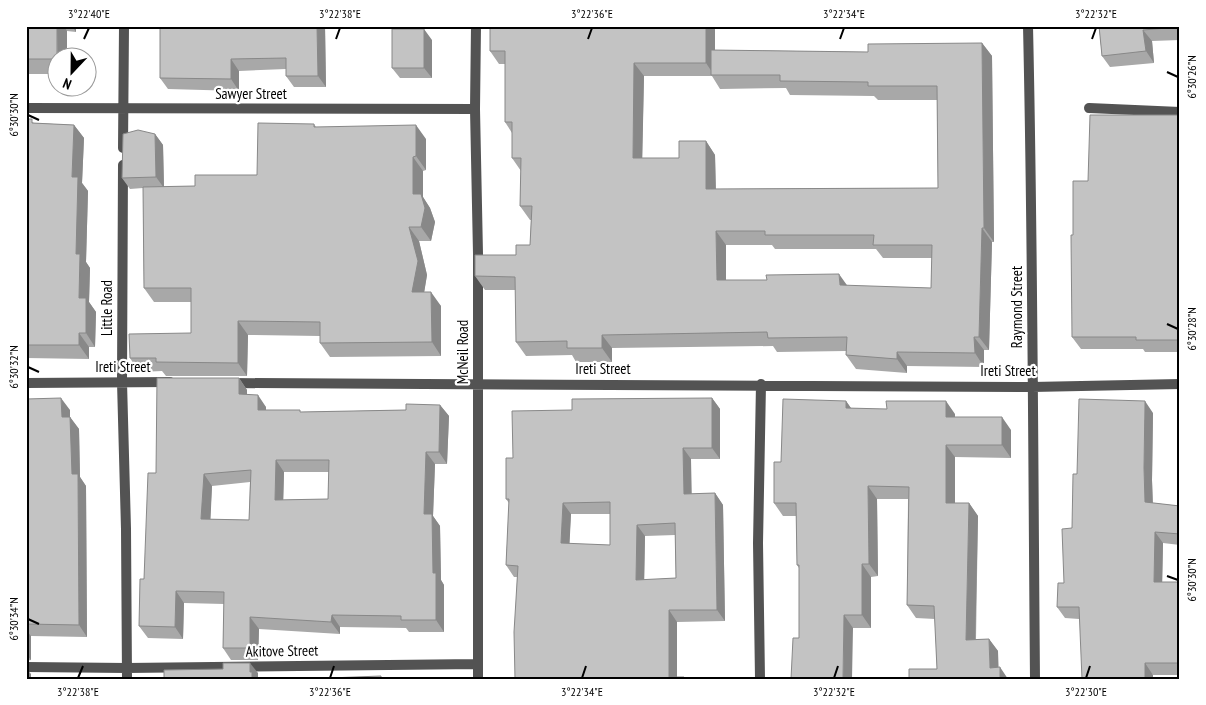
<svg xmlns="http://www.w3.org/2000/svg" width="1206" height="705" viewBox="0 0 1206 705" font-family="'PT Sans Narrow',sans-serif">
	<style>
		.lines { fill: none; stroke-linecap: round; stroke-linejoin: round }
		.service { stroke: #535353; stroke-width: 10 }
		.minor { stroke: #535353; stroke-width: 10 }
		.wall { fill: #a8a8a8; fill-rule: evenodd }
		.shaded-wall { fill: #888 }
		.building { fill: #c3c3c3; stroke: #888; fill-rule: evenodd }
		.ticks { fill: none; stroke: #000; stroke-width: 2 }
		.labels { text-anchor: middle; stroke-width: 4.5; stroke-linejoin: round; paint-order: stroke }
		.street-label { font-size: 15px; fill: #000; stroke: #fff }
		.neatline { fill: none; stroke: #000; stroke-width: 2 }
		.ticks-label { font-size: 12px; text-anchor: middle; fill: #000 }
	</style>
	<rect width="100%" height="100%" fill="#fff"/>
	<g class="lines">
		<path class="service" d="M1089 108 1180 112"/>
		<path class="minor" d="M476 26 475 109 478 254V679
			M1028 26C1033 244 1033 461 1035 679
			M26 108 475 109
			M123 148 124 26
			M123 165 122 382 126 529 127 679
			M26 383 170 382
			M230 383 1032 387 1180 384
			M26 667 127 668 478 664
			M760 679 758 543 761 384"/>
	</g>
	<path class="wall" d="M26 26H76V32L67 31V58H58V74H26Z
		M325 26 326 87H294L286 76V69L239 71V91L168 89 160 78Z
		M739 26H775V28H740Z
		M841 26H882V28H842Z
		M1099 26H1180V40L1152 41 1154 63 1110 67 1102 56Z
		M432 40V78H400L392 68Z
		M982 43 992 56 994 242H992L989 350H984V367L907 366V373L856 369 846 355V351L777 352 773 346 612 348V362H576L572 355 526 356 516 342V290H485L475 276 516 255 530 245 531 220H530L520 206 521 171 512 158V133L505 122V64H499L490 51 715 50 868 52ZM644 76H712L720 89 786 88 790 95 874 96 878 100H937L938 188 716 189 715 155 706 141 679 158H642ZM726 245H772L775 249H876L883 258H932L931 288 847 286 726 280Z
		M1180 115V352H1145L1143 349H1081L1072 337 1073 235 1088 181Z
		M26 119 34 123 74 125 84 138 82 183 88 191 86 262 90 268 89 302 96 312 95 347H89V359L26 358Z
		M314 124 316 127 426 139V170L423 171V197L430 208 435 222 431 241H419L427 275 424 292 441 306V356L330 357 320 343V336L248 335 247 376H166L162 371 139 372 130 358 191 333V302H154L144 288 143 188 130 189 122 178 155 134 163 145 164 187 195 186 257 175Z
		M239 378 247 390V395L266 407V410L301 412 406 410 440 405 449 416 447 464H435L433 516 440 526 441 580 444 585V632H409L406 628 340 627V634L259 629 258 660H231L223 648 224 604 184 603 183 639 148 638 139 626 156 473ZM284 472H329L328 499 283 500ZM250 482 249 520 210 519 212 486Z
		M712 398 720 409V459H691V494L715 493 723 505 725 621 677 622V677H684L685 679H515L517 577H514L506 565 509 503 506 499 513 458 572 410ZM571 514H610V545L569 544ZM675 535 676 578 644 580 645 536Z
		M26 399 70 410V417L79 429 80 477 86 486 87 637 31 636V660L26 661Z
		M846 401 851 408 955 414V417L1011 430V458L955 457V503H969L978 516 976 639H989L998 651 937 669 935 619 916 618 907 605 908 499H877L878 576 871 577V628H853L799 638V568L797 565 796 516H783L774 503 781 462Z
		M1153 413 1152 480 1153 503 1180 506V545L1163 543 1162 582H1180V675H1153L1079 619 1065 618 1057 607 1064 583 1072 528 1077 474Z"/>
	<path class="shaded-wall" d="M57 26H64L67 31V58H58V60Z
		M72 26H76V32Z
		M317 26H325L326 87 318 76Z
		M706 26H715V75H714L706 63Z
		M424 29 432 40V78L424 68Z
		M1143 30 1152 41 1154 63 1146 51Z
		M982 43 992 56 994 242 984 228Z
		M231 59 239 71V91L231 79Z
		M634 63 644 76 642 172 633 158Z
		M74 125 84 138 82 183 88 191 86 262 90 268 89 302 96 312 95 347 86 333 79 298 76 254 72 177Z
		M416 125 426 139V170L416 156Z
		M155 134 163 145 164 188 156 177Z
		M706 141 715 155 716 202 706 189Z
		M413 157 423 171V197L430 208 435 222 431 241 421 227 413 194Z
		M409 227 419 241 427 275 422 306 412 292Z
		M982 228 992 242 989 350 979 337Z
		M716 231 726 245V293L717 280Z
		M839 274 849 288 840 285Z
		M431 292 441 306V356L432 342Z
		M238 321 248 335 247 376 238 363Z
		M79 333 89 347V359L79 345Z
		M602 335 612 348V362L602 348Z
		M974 337 984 350V367L975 353Z
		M897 352 907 366V373L897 359Z
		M239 378 247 390V406L239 394Z
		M258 395 266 407V422L258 410Z
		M61 398 70 410V417L79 429 80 477 86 486 87 637 79 625 62 417Z
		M712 398 720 409V459L712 448Z
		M846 401 855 414 846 408Z
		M946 401 955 414V430L946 417Z
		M1145 401 1153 413 1152 480 1153 514 1145 502 1144 468Z
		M440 405 449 416 447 464 439 452Z
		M1002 417 1011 430V458L1002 445Z
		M946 445 955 457V516L946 503Z
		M683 448 691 459 692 505 684 494Z
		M426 452 435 464 433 516 440 526 441 580 444 585V632L436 620 424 514Z
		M276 460 284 472 283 512 275 500Z
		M204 474 212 486 210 531 201 519Z
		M868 486 877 499 878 576 869 564Z
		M715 493 723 505 725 621 717 610Z
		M563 503 571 514 569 555 561 543Z
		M969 503 978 516 975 652 966 640Z
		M637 525 645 536 644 591 636 580Z
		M1155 532 1163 543 1162 593 1154 582Z
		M862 564 871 577V628L862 615Z
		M176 591 184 603 183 639 175 627Z
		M669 610 677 622V679L669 677Z
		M332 615 340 627V634L331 622Z
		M844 615 853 628 852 679H843Z
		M250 617 259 629 258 660 250 648Z
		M26 630 31 636V660L26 654Z
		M989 639 998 651 999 679 990 668Z
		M250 663 258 673V679H252L250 672Z
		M1145 663 1153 675V679H1145Z
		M1000 667 1008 679H1000Z
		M26 668 31 674V679H26Z"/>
	<path class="building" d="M26 26H57V59H26Z
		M160 26H317L318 76H286V58L231 59V79L160 78Z
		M490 26H706V63H634L633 158H679V141H706V189L938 188 937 86H868V82L780 81V75H711V50L868 52V44L982 43 984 228H982L979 337H974L975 353 897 352V359L846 355 847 337 768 338 767 332 602 335V348H567V341L516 342 515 277 475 276V255H516V245H530L532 206H520L521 158H512V122H505V51H490ZM716 231H765V235H874L873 245H932L931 288 840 285 839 274 766 275 767 280H717Z
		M1099 26H1180V27L1143 30 1146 51 1102 56Z
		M392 29H424V68H392Z
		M1090 115H1180V340H1136V337H1072L1071 235H1073V181H1088Z
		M26 119H32V123L74 125 72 177H78L76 254H80L79 298H86V333H79V345H26Z
		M258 123 314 124V127L416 125V156L413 157V194H421L425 208 421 227H409L418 261 412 292H431L432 342 320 343V322L238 321V363L156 362V358H130L129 334 191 333V288H144L143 187 195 186V175H257Z
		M138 130 155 134 156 177 122 178 123 134Z
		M157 378H239V394L258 395V410H300V412L406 410V404L440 405 439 452H426L424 514H432L433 573H436V620H401V616L332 615 331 622 250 617V648H223L224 592 176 591 175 627 139 626 140 579H144L148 473H156ZM276 460H329L328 499 275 500ZM251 470 249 520 201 519 204 474Z
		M61 398 62 417H70L72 474H78L79 625 26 624V399Z
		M712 398V448H683L684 494 715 493 717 610H669V677H684V679H515L514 632 518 566 506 565 509 499H506V458H513L512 411 572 410V399ZM610 502V545L561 543 563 503ZM675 523 676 578 636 580 637 525Z
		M783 399 846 401V408L887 409 886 401H946V417H1002V445H946V503H969L966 640 989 639 990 668 1000 667V679H909V669H937L934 606 907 605 909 487 868 486 869 564H862V615H844L843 679H791L793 638H799V565H797L796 503H774V462H781Z
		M1079 399 1145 401 1144 468 1145 502 1180 506V534L1155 532 1154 582H1180V663H1145V679H1082L1079 607H1057L1058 583H1064L1062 529 1072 528 1073 474H1077Z
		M223 663H250V672H252V679H164V670L223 669Z
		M381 676V679H329V678Z"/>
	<path class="ticks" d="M84 39 89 28M336 39 340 28M588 39 592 28M840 39 844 28M1092 39 1096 28M1167 72 1178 77M28 115 39 120M1167 324 1178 329M28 367 39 372M1167 576 1178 580M28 619 39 624M78 678 83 666M330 678 334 666M582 678 586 666M834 678 838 666M1086 678 1090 666"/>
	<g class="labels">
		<g class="street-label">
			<text x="251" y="99">Sawyer Street</text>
			<text transform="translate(1017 307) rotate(-90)" y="5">Raymond Street</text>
			<text transform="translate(107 308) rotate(-90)" y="5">Little Road</text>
			<text transform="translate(463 352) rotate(-90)" y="5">McNeil Road</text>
			<text x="123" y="372">Ireti Street</text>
			<text x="603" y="374">Ireti Street</text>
			<text x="1008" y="376">Ireti Street</text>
			<text transform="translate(282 651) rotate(-1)" y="5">Akitove Street</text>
		</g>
	</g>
	<rect width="1206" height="705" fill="none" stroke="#ffffff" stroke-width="55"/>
	<g transform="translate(72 72) rotate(202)"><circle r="24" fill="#ffffff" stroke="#999999"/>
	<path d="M0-4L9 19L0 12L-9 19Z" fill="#000000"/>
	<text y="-8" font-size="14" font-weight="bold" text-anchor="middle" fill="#000000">N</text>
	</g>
	<rect x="28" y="28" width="1150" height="650" class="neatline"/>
	<g class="ticks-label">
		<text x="89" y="18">3°22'40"E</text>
		<text x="340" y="18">3°22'38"E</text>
		<text x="592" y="18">3°22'36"E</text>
		<text x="844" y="18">3°22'34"E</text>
		<text x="1096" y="18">3°22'32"E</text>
		<text transform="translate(1192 77) rotate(-90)" y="4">6°30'26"N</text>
		<text transform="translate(14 115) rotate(-90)" y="4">6°30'30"N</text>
		<text transform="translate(1192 329) rotate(-90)" y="4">6°30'28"N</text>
		<text transform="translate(14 367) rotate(-90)" y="4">6°30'32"N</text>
		<text transform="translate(1192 580) rotate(-90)" y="4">6°30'30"N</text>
		<text transform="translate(14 619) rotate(-90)" y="4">6°30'34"N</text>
		<text x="78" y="696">3°22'38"E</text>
		<text x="330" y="696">3°22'36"E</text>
		<text x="582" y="696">3°22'34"E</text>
		<text x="834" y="696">3°22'32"E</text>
		<text x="1086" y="696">3°22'30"E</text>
	</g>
</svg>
